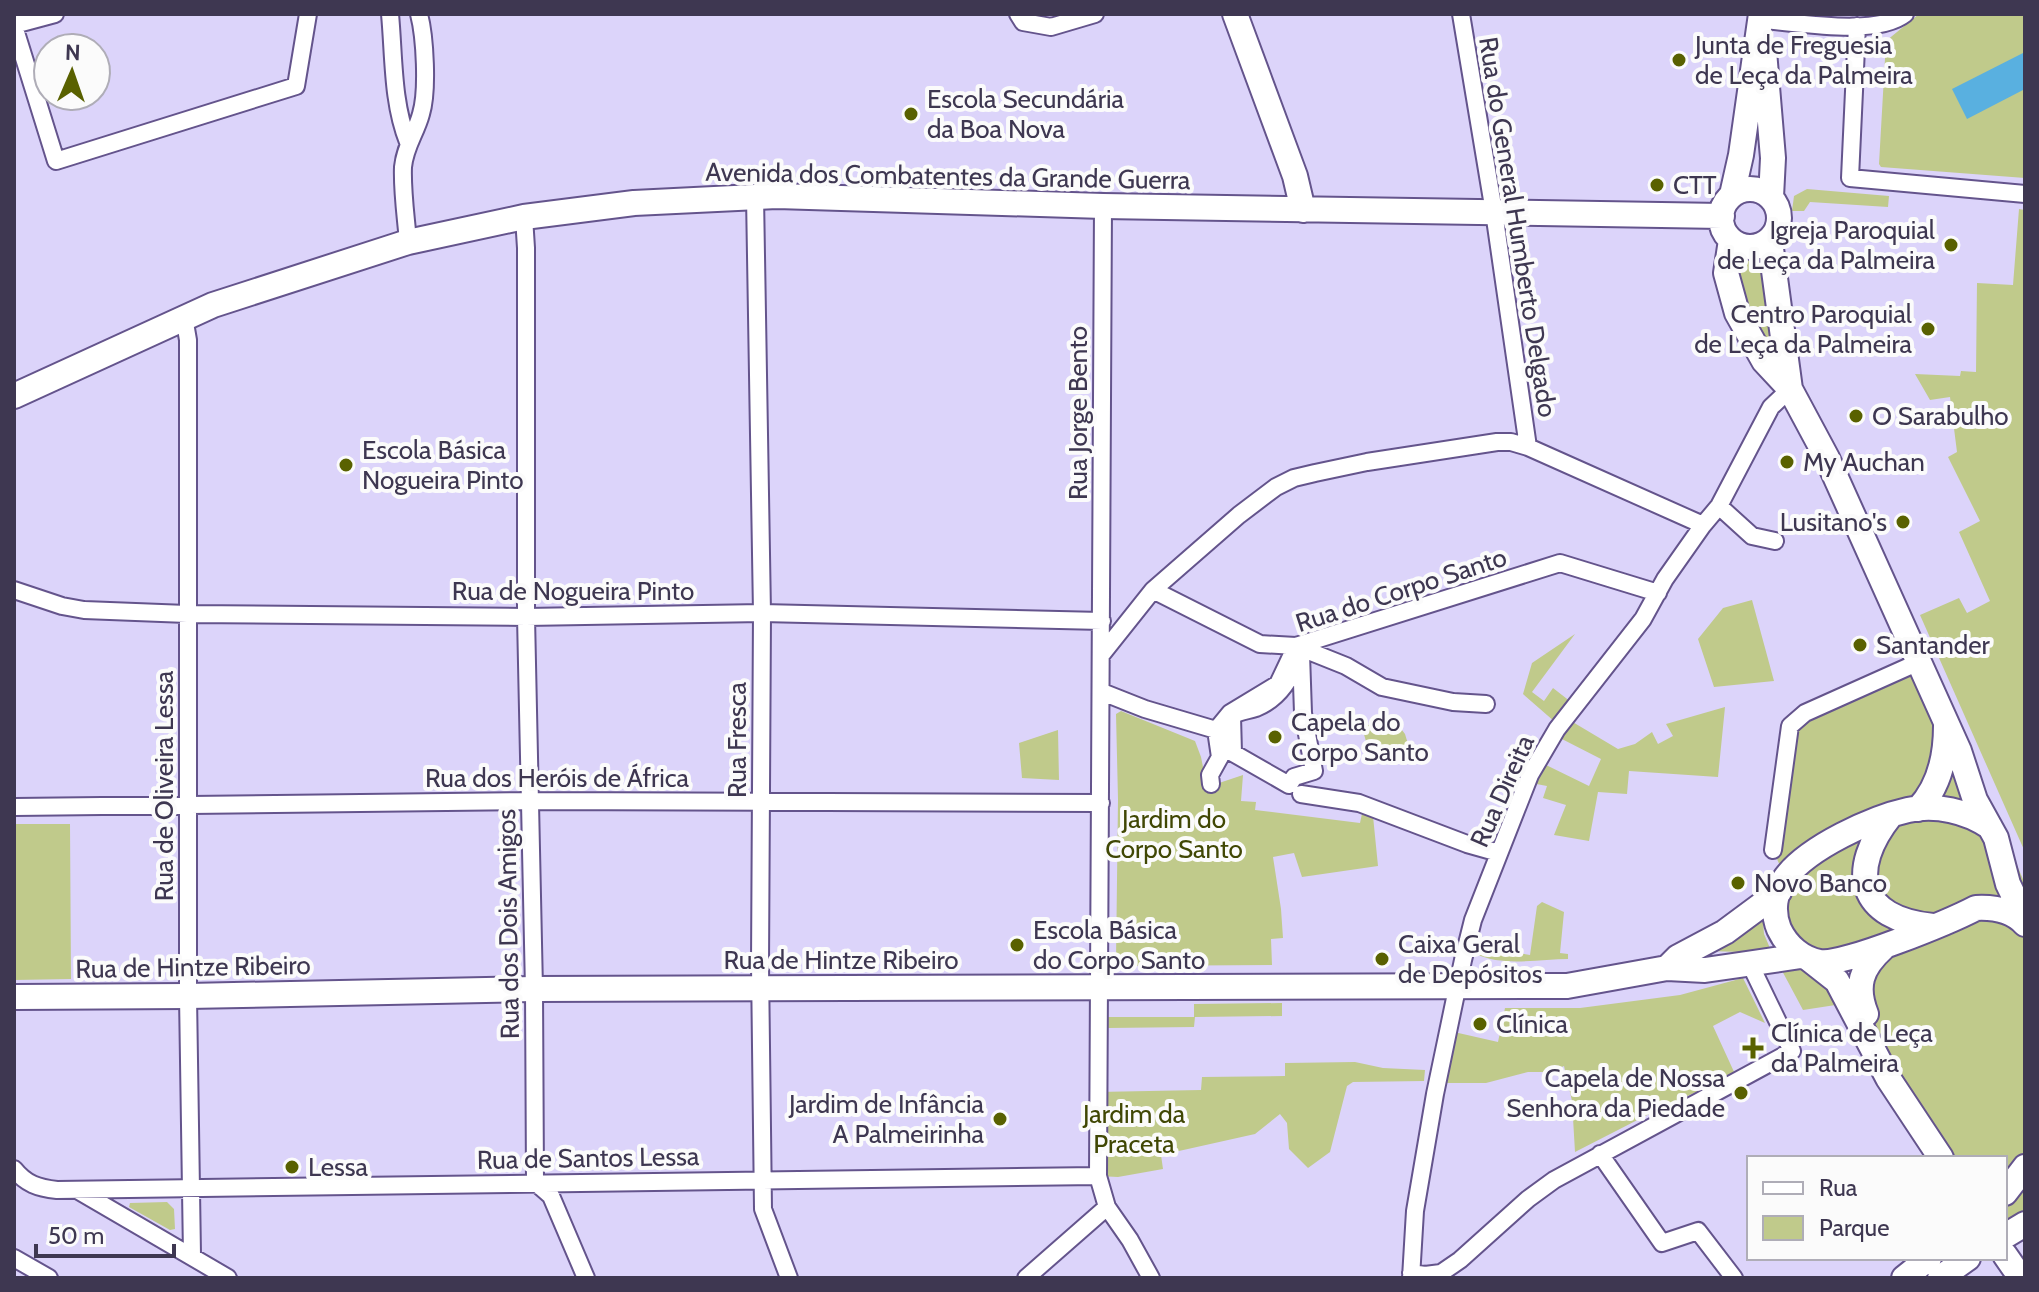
<svg xmlns="http://www.w3.org/2000/svg" width="2039" height="1292" viewBox="0 0 2039 1292" font-family="Cabin,sans-serif">
	<style>
		.green { fill: #c0ca8b }
		.water { fill: #59b0e0 }
		.lines { fill: none; stroke-linecap: round; stroke-linejoin: round }
		.street-casing { stroke: #64548c; stroke-width: 20 }
		.secondary-casing { stroke: #64548c; stroke-width: 28 }
		.street { stroke: #fff; stroke-width: 16 }
		.secondary { stroke: #fff; stroke-width: 24 }
		.poi-dot { fill: #596100; stroke: #fbfbfb; stroke-width: 3 }
		.labels { text-anchor: middle; stroke-width: 8; stroke-linejoin: round; paint-order: stroke }
		.poi-label { font-size: 26px; fill: #3e3751; stroke: #fbfbfb; text-anchor: start }
		.street-label { font-size: 26px; fill: #3e3751; stroke: #fbfbfb }
		.park-label { font-size: 26px; fill: #404704; stroke: #fbfbfb }
	</style>
	<rect width="100%" height="100%" fill="#dcd4fa"/>
	<path class="green" d="M1919 14H2025V178L1881 167 1879 164 1886 41Z
		M1807 189 1889 196 1888 207 1810 202 1804 211H1792L1794 196Z
		M2019 209 2025 210V852L1920 615 1959 598 1967 613 1990 601 1959 532 1980 521 1948 457 1957 452 1950 397 1930 400 1915 374 1960 376 1961 371 1976 372 1977 283 2013 285Z
		M1738 245 1755 248 1763 246 1790 389 1737 313Z
		M1752 600 1774 681 1714 687 1698 639 1723 608Z
		M1575 634 1532 692 1544 701 1553 688 1571 702 1555 722 1523 694 1532 663Z
		M1919 662 1952 713 2025 884V1224L2005 1236V1158H1940L1869 1022 1864 969 1783 936 1785 877 1773 850 1790 726Z
		M1725 707 1718 777 1629 771 1627 794 1598 792 1589 841 1554 835 1566 805 1543 798 1547 786 1531 783 1544 764 1589 786 1601 759 1558 737 1571 721 1618 749 1635 744 1652 732 1658 744 1673 736 1666 724Z
		M1121 711 1195 741 1201 757 1207 787 1243 775 1241 801 1256 802 1255 810 1360 823 1363 809 1373 816 1378 866 1302 877 1294 853 1273 857 1281 909 1283 938 1271 939 1272 965 1119 966 1116 961 1118 799 1116 714Z
		M1392 717 1405 734 1408 744 1370 756 1362 727Z
		M1058 730 1059 780 1022 778 1019 743Z
		M14 824H70L71 979 14 980Z
		M1542 902 1564 912 1560 953 1568 954V959C1540 959 1503 967 1476 954L1473 946 1530 955 1537 906Z
		M1762 911 1764 934 1772 953 1709 951Z
		M1806 965 1823 974 1842 1004 1803 1010 1780 967Z
		M1743 978 1765 1023 1740 1012 1713 1026 1735 1074 1657 1110 1575 1152 1572 1101 1564 1066 1551 1072H1528L1486 1083H1445L1454 1032 1498 1042 1505 1008H1580L1680 995Z
		M1282 1003V1016L1195 1017 1194 1027 1108 1028V1017H1194V1004Z
		M1355 1062 1383 1068 1425 1070 1424 1081 1353 1082 1347 1086 1330 1152 1308 1168 1289 1149 1287 1123 1280 1114 1255 1134 1161 1155 1163 1169 1118 1177 1098 1176 1097 1092 1201 1090 1202 1077 1285 1076V1063Z
		M167 1202 174 1209 175 1229 170 1230 129 1207 130 1203Z"/>
	<path class="water" d="M2025 52V89L1967 119 1952 89Z"/>
	<g class="lines">
		<defs>
			<path id="street" d="M390 14C394 56 392 102 408 142
				M1018 14 1023 22 1051 27 1095 14
				M1461 14 1494 212 1528 447
				M1761 20C1797 22 1876 37 1905 14
				M14 25 55 14
				M14 26 56 161 296 86 308 14
				M1857 26 1850 178 2025 194
				M755 196 762 613 760 965 763 1209 789 1278
				M1103 206 1098 1176 1107 1207 1130 1240 1151 1278
				M524 217 526 248V617L534 989 535 1182 551 1196 586 1278
				M408 242C406 217 402 191 403 167 405 146 416 133 421 114 428 91 425 37 419 14
				M184 317 188 340V996L192 1255
				M1719 506 1752 536 1775 541
				M14 590 62 606 84 610 187 614 526 617 762 613 1102 621
				M1153 590 1260 644 1296 646 1346 666 1382 687 1453 702 1486 704
				M1102 654 1153 590 1239 515 1276 487 1294 478 1315 473 1367 462 1497 442H1511L1528 447 1703 525
				M1301 654 1303 713 1314 771 1294 777 1289 785 1233 753 1232 716C1239 711 1247 711 1256 708 1281 698 1291 677 1301 654Z
				M1102 692 1145 709 1216 730 1230 713 1278 684 1296 646 1560 563 1658 593
				M1211 784 1210 775 1220 757 1216 730
				M1301 794 1359 803 1467 844 1499 853
				M14 807 530 801 1101 803
				M1773 850 1790 726 1805 713 1919 662
				M1600 1154 1662 1243 1698 1231 1734 1278
				M14 1169C26 1184 38 1188 57 1190L1098 1176
				M79 1191 228 1278
				M14 1258 49 1278
				M1411 1273 1425 1275 1441 1273 1460 1260 1528 1199 1554 1180 1792 1051 1750 964
				M1026 1278 1107 1207
				M1411 1278 1415 1211 1435 1094 1463 960 1473 920 1530 775 1557 729 1643 619 1665 579 1703 525 1719 506 1771 407 1790 389"/>
			<path id="secondary" d="M1235 14 1295 176 1303 210
				M1764 51 1773 158 1771 197
				M1721 218a29 29 0 1 1 58 0a29 29 0 1 1-58 0Z
				M1732 195 1741 155 1761 14
				M1731 240 1726 273 1737 313 1764 361 1790 389 1827 458 1959 751 1975 800 1996 838 2008 884 2025 919
				M1770 241 1790 389
				M14 396 213 305 408 242 524 217 634 203 777 196 1103 206 1722 216
				M1918 809C1940 786 1946 756 1946 726
				M1891 815C1847 870 1858 919 1933 926
				M1990 827C1967 811 1936 804 1908 810 1872 818 1809 847 1786 877 1774 892 1772 912 1779 929 1787 946 1802 959 1820 962 1843 966 1951 921 1976 908 1995 907 2012 910 2025 924
				M1809 959 1837 981 1888 1078 1941 1158
				M1667 968 1678 957 1725 932 1779 892
				M14 997 188 996 534 989 1567 986 1667 968 1705 970 1801 956
				M1866 1014C1855 986 1861 968 1883 948
				M2005 1193 2025 1167
				M2005 1236 2025 1224
				M2005 1255 2021 1278
				M1904 1278 1929 1258
				M1940 1278 1968 1258"/>
		</defs>
		<use href="#street" class="street-casing"/>
		<use href="#secondary" class="secondary-casing"/>
		<use href="#street" class="street"/>
		<use href="#secondary" class="secondary"/>
	</g>
	<g class="poi-dot">
		<circle cx="1679" cy="60" r="8"/>
		<circle cx="911" cy="114" r="8"/>
		<circle cx="1657" cy="185" r="8"/>
		<circle cx="1951" cy="245" r="8"/>
		<circle cx="1928" cy="329" r="8"/>
		<circle cx="1856" cy="416" r="8"/>
		<circle cx="1787" cy="462" r="8"/>
		<circle cx="346" cy="465" r="8"/>
		<circle cx="1903" cy="522" r="8"/>
		<circle cx="1860" cy="645" r="8"/>
		<circle cx="1275" cy="737" r="8"/>
		<circle cx="1738" cy="883" r="8"/>
		<circle cx="1017" cy="945" r="8"/>
		<circle cx="1382" cy="959" r="8"/>
		<circle cx="1480" cy="1024" r="8"/>
		<path d="M1749 1036h8v8h8v8h-8v8h-8v-8h-8v-8h8z"/>
		<circle cx="1741" cy="1093" r="8"/>
		<circle cx="1000" cy="1119" r="8"/>
		<circle cx="292" cy="1167" r="8"/>
	</g>
	<g class="labels">
		<g class="poi-label">
			<text x="1695" y="54">Junta de Freguesia<tspan x="1695" dy="30">de Leça da Palmeira</tspan></text>
			<text x="927" y="108">Escola Secundária<tspan x="927" dy="30">da Boa Nova</tspan></text>
			<text x="1673" y="194">CTT</text>
			<text x="1935" y="239" text-anchor="end">Igreja Paroquial<tspan x="1935" dy="30">de Leça da Palmeira</tspan></text>
			<text x="1912" y="323" text-anchor="end">Centro Paroquial<tspan x="1912" dy="30">de Leça da Palmeira</tspan></text>
			<text x="1872" y="425">O Sarabulho</text>
			<text x="362" y="459">Escola Básica<tspan x="362" dy="30">Nogueira Pinto</tspan></text>
			<text x="1803" y="471">My Auchan</text>
			<text x="1887" y="531" text-anchor="end">Lusitano's</text>
			<text x="1876" y="654">Santander</text>
			<text x="1291" y="731">Capela do<tspan x="1291" dy="30">Corpo Santo</tspan></text>
			<text x="1754" y="892">Novo Banco</text>
			<text x="1033" y="939">Escola Básica<tspan x="1033" dy="30">do Corpo Santo</tspan></text>
			<text x="1398" y="953">Caixa Geral<tspan x="1398" dy="30">de Depósitos</tspan></text>
			<text x="1496" y="1033">Clínica</text>
			<text x="1771" y="1042">Clínica de Leça<tspan x="1771" dy="30">da Palmeira</tspan></text>
			<text x="1725" y="1087" text-anchor="end">Capela de Nossa<tspan x="1725" dy="30">Senhora da Piedade</tspan></text>
			<text x="984" y="1113" text-anchor="end">Jardim de Infância<tspan x="984" dy="30">A Palmeirinha</tspan></text>
			<text x="308" y="1176">Lessa</text>
		</g>
		<g class="street-label">
			<text transform="translate(948 176) rotate(1)" y="9">Avenida dos Combatentes da Grande Guerra</text>
			<text transform="translate(1518 227) rotate(81)" y="9">Rua do General Humberto Delgado</text>
			<text transform="translate(1078 413) rotate(-90)" y="9">Rua Jorge Bento</text>
			<text transform="translate(1401 590) rotate(-18)" y="9">Rua do Corpo Santo</text>
			<text x="573" y="600">Rua de Nogueira Pinto</text>
			<text transform="translate(737 740) rotate(-90)" y="9">Rua Fresca</text>
			<text x="557" y="787">Rua dos Heróis de África</text>
			<text transform="translate(164 786) rotate(-90)" y="9">Rua de Oliveira Lessa</text>
			<text transform="translate(1502 791) rotate(-66)" y="9">Rua Direita</text>
			<text transform="translate(508 924) rotate(-91)" y="9">Rua dos Dois Amigos</text>
			<text x="841" y="969">Rua de Hintze Ribeiro</text>
			<text transform="translate(193 967) rotate(-1)" y="9">Rua de Hintze Ribeiro</text>
			<text transform="translate(588 1158) rotate(-1)" y="9">Rua de Santos Lessa</text>
		</g>
		<g class="park-label">
			<text x="1174" y="828">Jardim do<tspan x="1174" dy="30">Corpo Santo</tspan></text>
			<text x="1134" y="1123">Jardim da<tspan x="1134" dy="30">Praceta</tspan></text>
		</g>
	</g>
	<rect width="2039" height="1292" fill="none" stroke="#3e3751" stroke-width="32"/>
	<rect x="1747" y="1156" width="260" height="104" fill="#fbfbfb" stroke="#afadb7" stroke-width="2"/>
	<rect x="1763" y="1182" width="40" height="12" fill="#ffffff" stroke="#afadb7" stroke-width="2"/>
	<text x="1819" y="1196" font-size="24" fill="#3e3751">Rua</text>
	<rect x="1763" y="1216" width="40" height="24" fill="#c0ca8b" stroke="#afadb7" stroke-width="2"/>
	<text x="1819" y="1236" font-size="24" fill="#3e3751">Parque</text>
	<g transform="translate(72 72) rotate(2)"><circle r="38" fill="#fbfbfb" stroke="#afadb7" stroke-width="2"/>
	<path d="M0-6L14 30L0 20L-14 30Z" fill="#596100"/>
	<text y="-12" font-size="22" font-weight="bold" text-anchor="middle" fill="#3e3751">N</text>
	</g>
	<path d="M36 1244v12h138v-12" fill="none" stroke="#3e3751" stroke-width="4"/>
	<text x="48" y="1244" font-size="24" fill="#3e3751" stroke="#fbfbfb" stroke-width="6" paint-order="stroke">50 m</text>
</svg>
